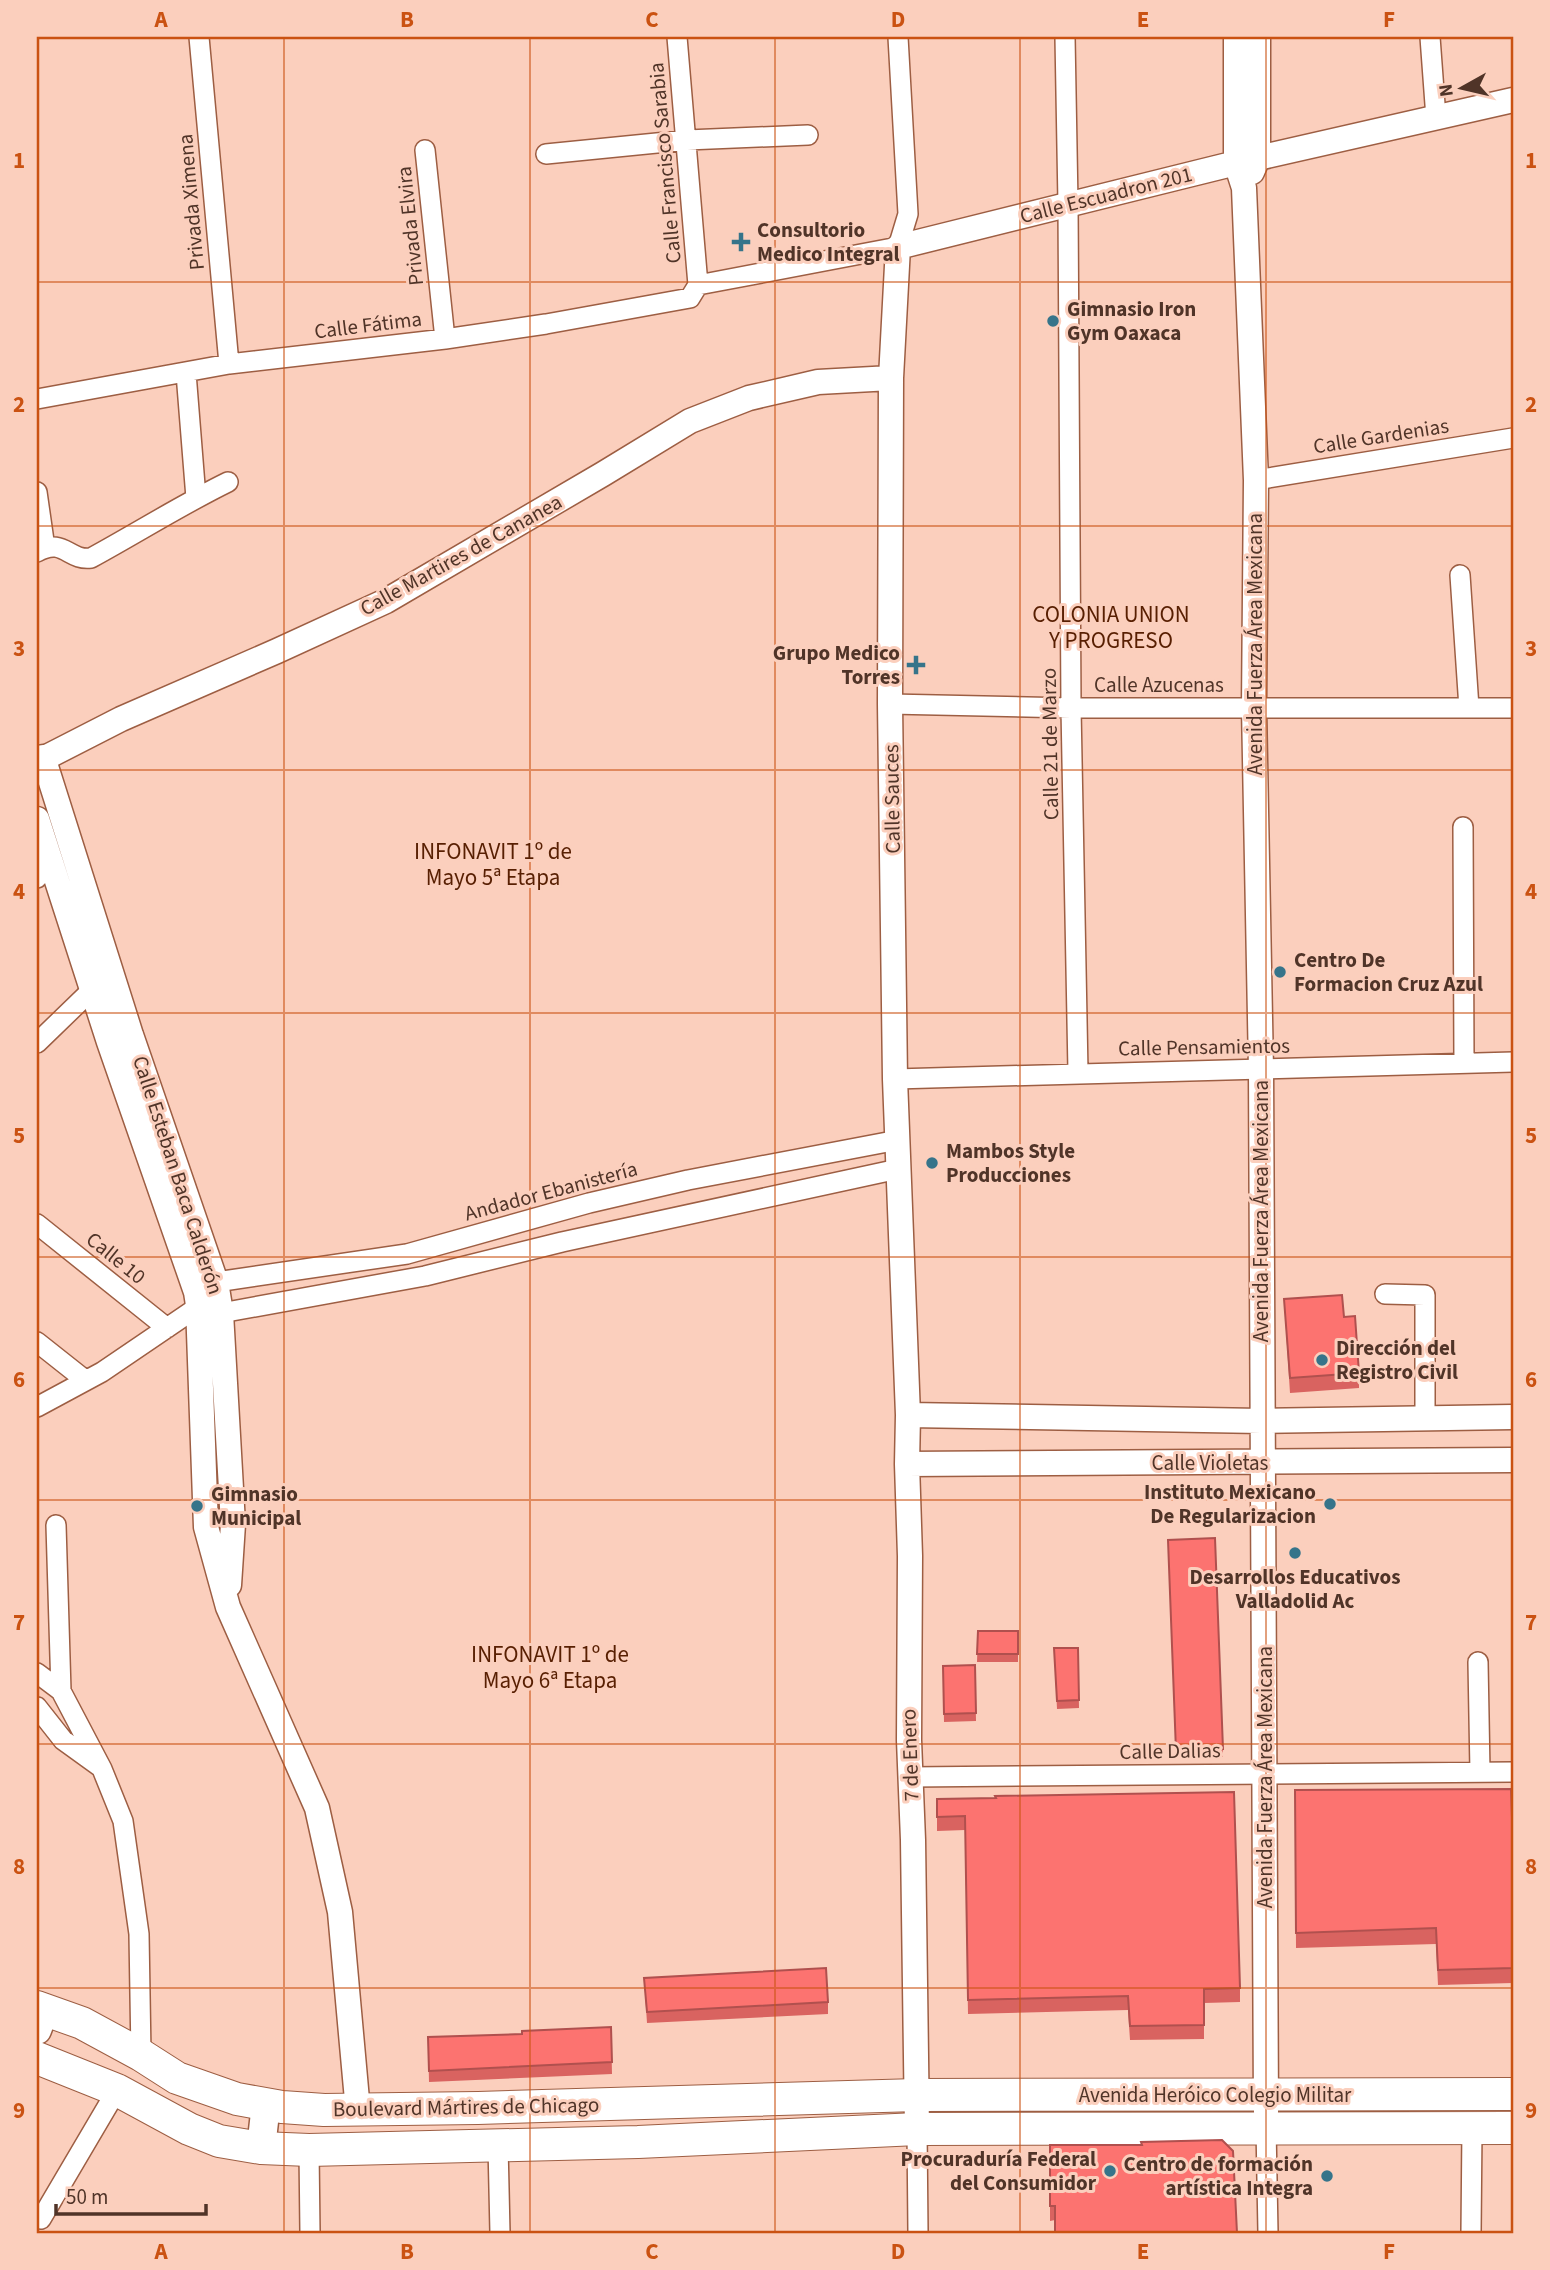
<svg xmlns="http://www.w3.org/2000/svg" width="1550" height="2270" viewBox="0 0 1550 2270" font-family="'Source Sans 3',sans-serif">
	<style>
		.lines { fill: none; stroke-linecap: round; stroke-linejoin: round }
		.minor-casing { stroke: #9d5e43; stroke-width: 22 }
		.tertiary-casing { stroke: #9d5e43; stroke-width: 27 }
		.secondary-casing { stroke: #9d5e43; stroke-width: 31 }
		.primary-casing { stroke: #9d5e43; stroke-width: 34 }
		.minor { stroke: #fff; stroke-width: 19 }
		.tertiary { stroke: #fff; stroke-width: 24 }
		.secondary { stroke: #fff; stroke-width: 28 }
		.primary { stroke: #fff; stroke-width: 32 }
		.wall { fill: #d96360 }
		.building { fill: #fc7370; stroke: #b0504e; stroke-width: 2 }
		.grid { fill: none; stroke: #ca5212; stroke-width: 2; stroke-opacity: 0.55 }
		.poi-dot { fill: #36748a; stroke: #fbcfbd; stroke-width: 2.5 }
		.labels { text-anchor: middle; stroke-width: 6; stroke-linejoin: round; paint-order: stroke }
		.street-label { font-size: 21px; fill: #503428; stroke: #fbcfbd }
		.poi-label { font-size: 21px; font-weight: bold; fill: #503428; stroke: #fbcfbd; text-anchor: start }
		.neighbourhood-label { font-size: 23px; fill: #581f02; stroke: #fbcfbd }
		.neatline { fill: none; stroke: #ca5212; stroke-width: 2.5 }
		.grid-label { font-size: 23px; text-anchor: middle; font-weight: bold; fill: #ca5212 }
	</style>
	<rect width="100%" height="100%" fill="#fbcfbd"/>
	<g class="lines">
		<defs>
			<path id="minor" d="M199 37 229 364
				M677 37 698 285
				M1065 37 1068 204 1071 708 1078 1072
				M1430 37 1436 118
				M425 150 445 339
				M546 154 687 140 808 135
				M698 285 898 247 908 214 898 37
				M186 373 196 498
				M37 399 229 364 445 339 546 324 690 298 698 285
				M1256 480 1513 438
				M37 492 45 548
				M37 552C64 537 68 561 91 558 137 533 181 505 228 482
				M1460 575 1469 708
				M890 704 1071 708H1513
				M1463 827 1464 1062
				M37 878 50 860
				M37 1043 100 982
				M895 1079 1513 1062
				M37 1224 167 1328
				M216 1282 407 1254 589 1203 688 1180 898 1140
				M1385 1294 1425 1295V1419
				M221 1313 425 1276 562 1242 898 1169
				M37 1342 85 1380
				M37 1407 102 1372 208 1300
				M56 1525 61 1691 102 1769 123 1821 139 1934 141 2055
				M1478 1662 1480 1772
				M37 1673 61 1691
				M37 1707 63 1740 99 1766
				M910 1777 1513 1772
				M1266 2127 1268 2233
				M917 2129 918 2233
				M498 2145 500 2233
				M309 2150 310 2233
				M41 2219 117 2090
				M1471 2233 1472 2128"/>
			<path id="tertiary" d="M1236 37V163L1244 188 1256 480 1254 707 1261 1070 1266 2112
				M1252 172 1258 158V37
				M43 757 131 1035 216 1282 221 1313 233 1524 229 1585
				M37 762 121 719 277 651 386 601 603 474 690 421 749 398 818 382 891 378
				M37 819 109 1042 196 1292 198 1305 206 1527 228 1607 317 1808 340 1912 358 2111
				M908 1415 1261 1421 1513 1417
				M907 1464 1513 1460
				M917 2129 913 1840 909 1740 910 1556 907 1464 908 1415 895 1079 890 704 891 378 898 247 1236 163 1513 100"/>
			<path id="secondary" d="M37 2030 45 2009
				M261 2148 266 2104"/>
			<path id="primary" d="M37 2007 82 2023 141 2055 177 2078 237 2099 282 2107 324 2110 478 2108 917 2095 1513 2094
				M37 2058 117 2090 189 2129 219 2141 261 2148 309 2150 638 2142 917 2129 1513 2128"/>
		</defs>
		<use href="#minor" class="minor-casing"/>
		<use href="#tertiary" class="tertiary-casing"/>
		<use href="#secondary" class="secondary-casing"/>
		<use href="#primary" class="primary-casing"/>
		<use href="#minor" class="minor"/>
		<use href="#tertiary" class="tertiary"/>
		<use href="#secondary" class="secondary"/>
		<use href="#primary" class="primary"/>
	</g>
	<path class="wall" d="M1284 1299 1344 1317 1359 1373V1388L1290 1393Z
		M1215 1538 1223 1757 1176 1758 1168 1540Z
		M978 1631H1018V1662H977Z
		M1054 1648H1078L1079 1708 1057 1709Z
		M975 1665 976 1721 944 1722 943 1666Z
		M1295 1790 1513 1846V1983L1438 1985 1436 1944 1296 1948Z
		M937 1799 1240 1988V2002L1204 2003V2039L1130 2040 1128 2010 968 2014 965 1830 937 1831Z
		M644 1978 828 2002V2014L647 2023Z
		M611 2027 612 2074 429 2082 428 2037 522 2034Z
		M1222 2140 1055 2220 1050 2221V2145H1142Z"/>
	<path class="building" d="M1342 1295 1344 1317 1355 1316 1359 1373 1290 1378 1284 1299Z
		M1215 1538 1223 1749 1176 1751 1168 1540Z
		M978 1631H1018V1654H977Z
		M1054 1648H1078L1079 1700 1057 1701Z
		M975 1665 976 1713 944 1714 943 1666Z
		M1511 1789 1513 1846V1968L1438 1970 1436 1928 1296 1933 1295 1790Z
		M1234 1792 1240 1988 1204 1989V2025L1130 2026 1128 1996 968 2000 965 1816 937 1817V1799L996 1798 995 1796Z
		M826 1968 828 2002 647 2012 644 1978Z
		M611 2027 612 2062 429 2071 428 2037 522 2034V2031Z
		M1222 2140 1233 2151 1237 2233H1055V2206H1050V2145H1142L1141 2142Z"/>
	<path class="grid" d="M284 37V2233M530 37V2233M775 37V2233M1020 37V2233M1266 37V2233M37 282H1513M37 526H1513M37 770H1513M37 1013H1513M37 1257H1513M37 1500H1513M37 1744H1513M37 1988H1513"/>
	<g class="poi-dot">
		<path d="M737.5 231.5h7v7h7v7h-7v7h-7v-7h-7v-7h7z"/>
		<circle cx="1053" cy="321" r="7"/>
		<path d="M912.5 654.5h7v7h7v7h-7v7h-7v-7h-7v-7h7z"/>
		<circle cx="1280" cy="972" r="7"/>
		<circle cx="932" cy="1163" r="7"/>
		<circle cx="1322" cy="1360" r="7"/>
		<circle cx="1330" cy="1504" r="7"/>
		<circle cx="197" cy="1506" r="7"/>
		<circle cx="1295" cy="1553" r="7"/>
		<circle cx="1110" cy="2171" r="7"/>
		<circle cx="1327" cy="2176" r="7"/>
	</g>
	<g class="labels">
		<g class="street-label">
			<text transform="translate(665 163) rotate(-95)" y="7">Calle Francisco Sarabia</text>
			<text transform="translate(1106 195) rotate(-14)" y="7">Calle Escuadron 201</text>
			<text transform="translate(191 202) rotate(-95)" y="7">Privada Ximena</text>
			<text transform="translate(410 226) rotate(-96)" y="7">Privada Elvira</text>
			<text transform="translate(368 325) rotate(-7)" y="7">Calle Fátima</text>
			<text transform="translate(1381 436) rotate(-9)" y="7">Calle Gardenias</text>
			<text transform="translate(461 555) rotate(-29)" y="7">Calle Martires de Cananea</text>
			<text transform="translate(1255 644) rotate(-90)" y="7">Avenida Fuerza Área Mexicana</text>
			<text x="1159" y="692">Calle Azucenas</text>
			<text transform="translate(1050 744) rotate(-91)" y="7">Calle 21 de Marzo</text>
			<text transform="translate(892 799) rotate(-91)" y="7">Calle Sauces</text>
			<text transform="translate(1204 1047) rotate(-1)" y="7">Calle Pensamientos</text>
			<text transform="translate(178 1175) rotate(72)" y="7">Calle Esteban Baca Calderón</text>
			<text transform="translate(551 1191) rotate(-15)" y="7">Andador Ebanistería</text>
			<text transform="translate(1261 1211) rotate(-90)" y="7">Avenida Fuerza Área Mexicana</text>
			<text transform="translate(116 1258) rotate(39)" y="7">Calle 10</text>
			<text x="1210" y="1470">Calle Violetas</text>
			<text transform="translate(1170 1751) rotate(-1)" y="7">Calle Dalias</text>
			<text transform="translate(910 1755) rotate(-92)" y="7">7 de Enero</text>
			<text transform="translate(1265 1777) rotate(-90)" y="7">Avenida Fuerza Área Mexicana</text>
			<text x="1215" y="2102">Avenida Heróico Colegio Militar</text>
			<text transform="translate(466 2107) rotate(-1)" y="7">Boulevard Mártires de Chicago</text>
		</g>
		<g class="poi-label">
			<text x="757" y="237">Consultorio<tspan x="757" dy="24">Medico Integral</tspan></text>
			<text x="1067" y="316">Gimnasio Iron<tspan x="1067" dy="24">Gym Oaxaca</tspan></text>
			<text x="900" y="660" text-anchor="end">Grupo Medico<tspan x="900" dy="24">Torres</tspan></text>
			<text x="1294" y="967">Centro De<tspan x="1294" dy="24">Formacion Cruz Azul</tspan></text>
			<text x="946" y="1158">Mambos Style<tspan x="946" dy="24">Producciones</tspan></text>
			<text x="1336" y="1355">Dirección del<tspan x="1336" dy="24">Registro Civil</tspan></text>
			<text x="1316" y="1499" text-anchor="end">Instituto Mexicano<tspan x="1316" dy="24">De Regularizacion</tspan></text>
			<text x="211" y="1501">Gimnasio<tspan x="211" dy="24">Municipal</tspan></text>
			<text x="1295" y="1584" text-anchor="middle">Desarrollos Educativos<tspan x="1295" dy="24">Valladolid Ac</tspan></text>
			<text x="1096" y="2166" text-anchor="end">Procuraduría Federal<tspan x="1096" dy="24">del Consumidor</tspan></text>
			<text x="1313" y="2171" text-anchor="end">Centro de formación<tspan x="1313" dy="24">artística Integra</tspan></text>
		</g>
		<g class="neighbourhood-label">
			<text x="1111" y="622">COLONIA UNION<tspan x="1111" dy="26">Y PROGRESO</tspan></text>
			<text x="493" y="859">INFONAVIT 1º de<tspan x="493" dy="26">Mayo 5ª Etapa</tspan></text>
			<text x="550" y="1662">INFONAVIT 1º de<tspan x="550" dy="26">Mayo 6ª Etapa</tspan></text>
		</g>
	</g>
	<rect width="1550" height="2270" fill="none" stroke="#fbcfbd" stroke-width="77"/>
	<g transform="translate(1462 88) rotate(262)" stroke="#fbcfbd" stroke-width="5" paint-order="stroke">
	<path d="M0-5L12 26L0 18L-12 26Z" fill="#503428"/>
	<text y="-10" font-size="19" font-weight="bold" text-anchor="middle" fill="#503428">N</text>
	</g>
	<path d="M56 2204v10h150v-10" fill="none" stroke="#503428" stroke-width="3.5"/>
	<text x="66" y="2204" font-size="21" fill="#503428" stroke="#fbcfbd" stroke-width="5" paint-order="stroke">50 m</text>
	<rect x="38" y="38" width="1474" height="2194" class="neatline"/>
	<g class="grid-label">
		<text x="161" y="27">A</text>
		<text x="407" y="27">B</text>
		<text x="652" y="27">C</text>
		<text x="898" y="27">D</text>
		<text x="1143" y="27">E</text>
		<text x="1389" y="27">F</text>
		<text x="19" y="168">1</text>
		<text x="1531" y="168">1</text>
		<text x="19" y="412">2</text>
		<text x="1531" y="412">2</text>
		<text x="19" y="656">3</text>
		<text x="1531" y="656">3</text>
		<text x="19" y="899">4</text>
		<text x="1531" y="899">4</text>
		<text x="19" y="1143">5</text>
		<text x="1531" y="1143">5</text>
		<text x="19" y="1387">6</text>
		<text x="1531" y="1387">6</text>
		<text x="19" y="1630">7</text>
		<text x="1531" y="1630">7</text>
		<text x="19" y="1874">8</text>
		<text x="1531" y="1874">8</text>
		<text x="19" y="2118">9</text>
		<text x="1531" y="2118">9</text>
		<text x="161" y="2259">A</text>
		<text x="407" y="2259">B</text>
		<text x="652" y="2259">C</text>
		<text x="898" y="2259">D</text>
		<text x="1143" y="2259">E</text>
		<text x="1389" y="2259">F</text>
	</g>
</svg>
